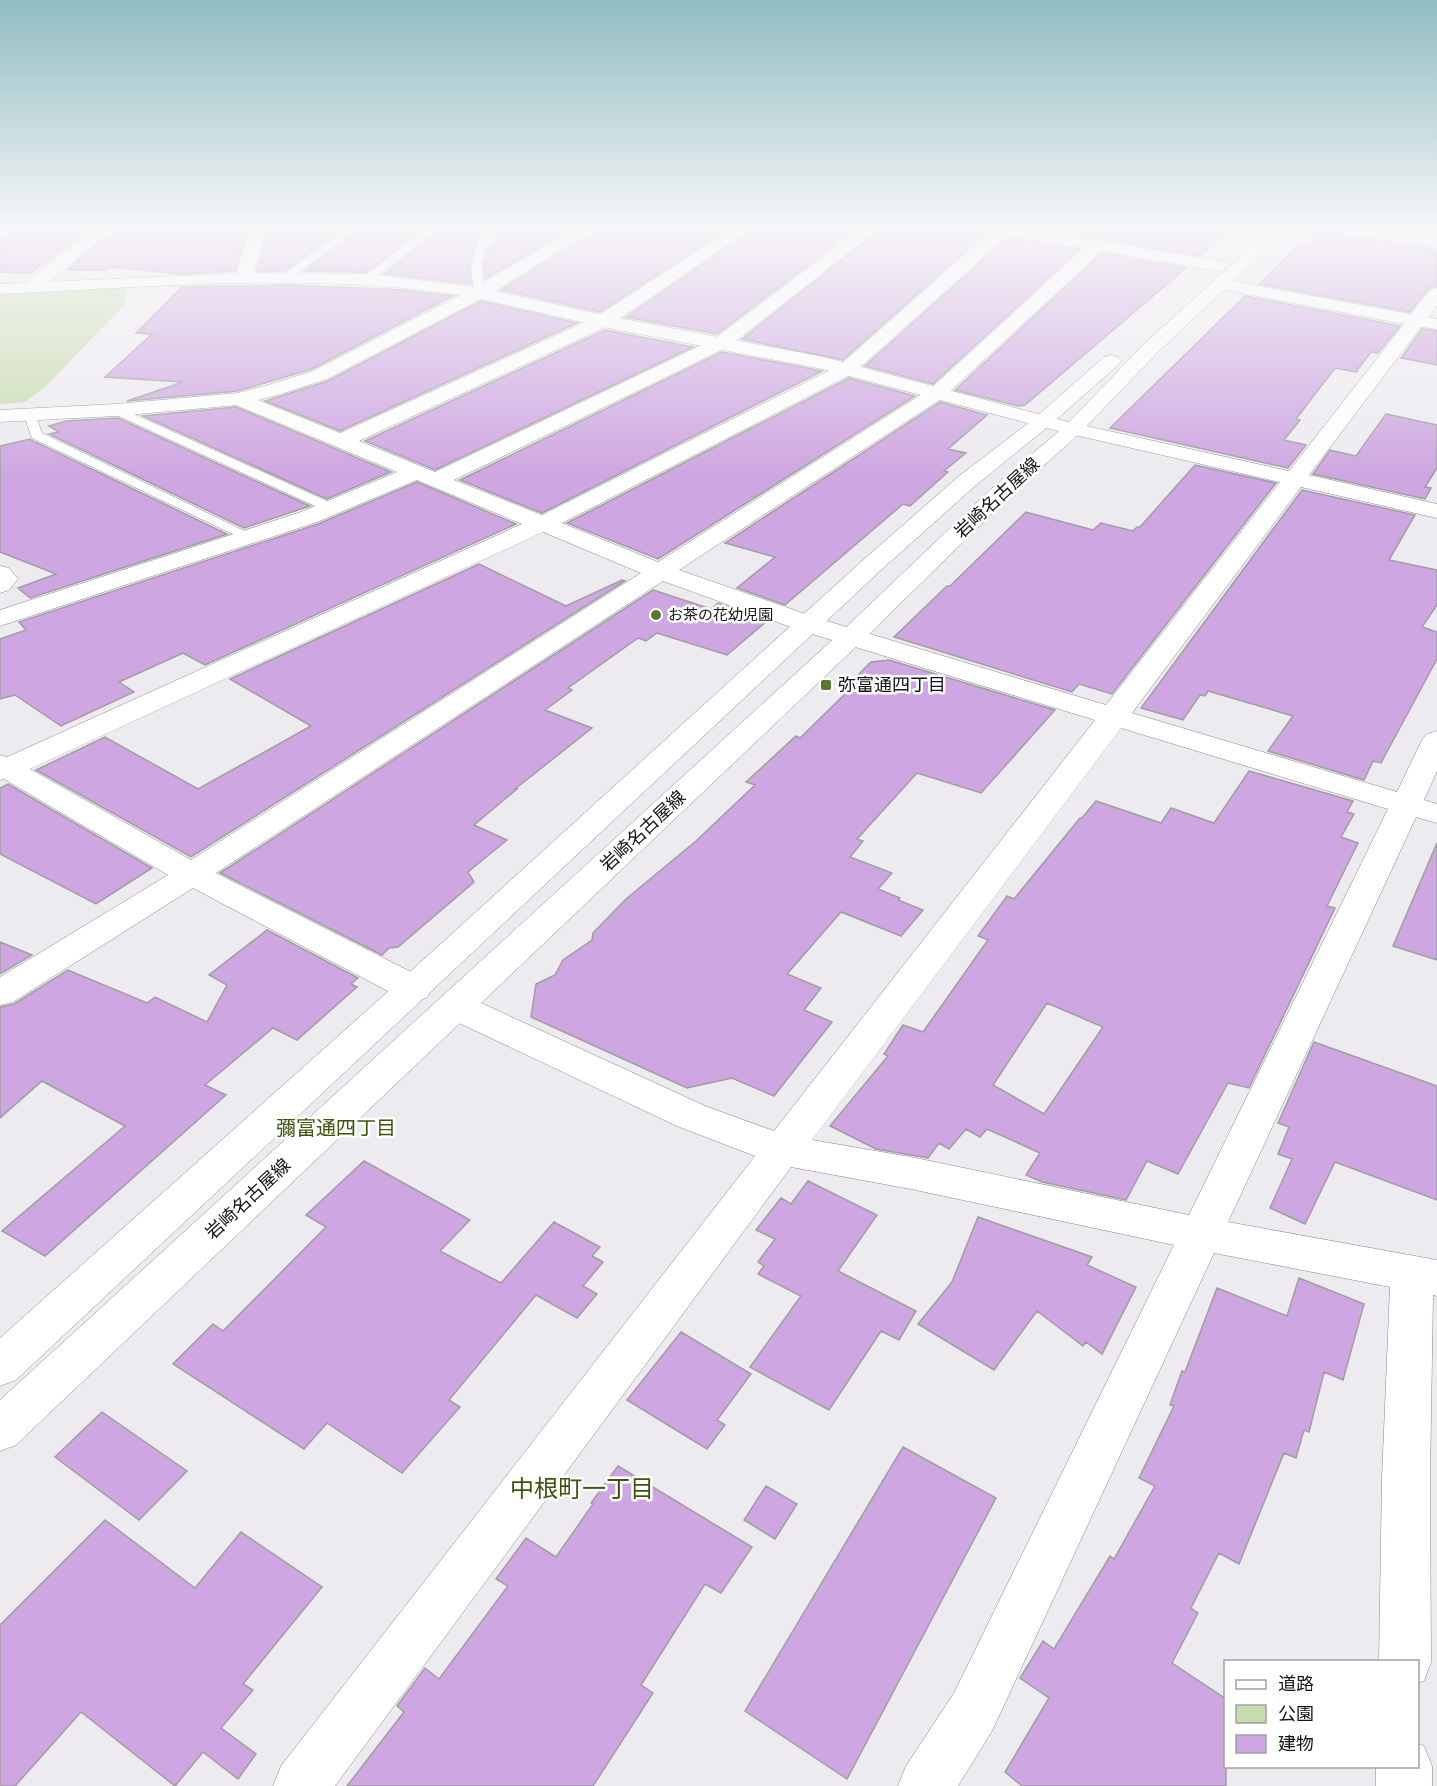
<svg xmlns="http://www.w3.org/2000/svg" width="1437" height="1786" viewBox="0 0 1437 1786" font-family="'Open Sans','Noto Sans JP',sans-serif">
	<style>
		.green { fill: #c7dcaf }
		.building { fill: #cea6e1; stroke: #a09da1; stroke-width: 1.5; fill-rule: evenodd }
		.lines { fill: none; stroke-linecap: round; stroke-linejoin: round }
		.service-casing { stroke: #8b878c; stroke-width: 1 }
		.minor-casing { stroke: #8b878c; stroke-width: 1 }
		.tertiary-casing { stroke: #8b878c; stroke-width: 1 }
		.secondary-casing { stroke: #8b878c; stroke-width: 1 }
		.service { fill: #fff; fill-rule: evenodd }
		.minor { fill: #fff; fill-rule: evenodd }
		.tertiary { fill: #fff; fill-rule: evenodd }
		.secondary { fill: #fff; fill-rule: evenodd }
		.poi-dot { fill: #59772d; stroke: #fff; stroke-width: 2 }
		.labels { text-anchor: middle; stroke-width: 5; stroke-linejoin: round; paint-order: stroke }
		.far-poi-label { font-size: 15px; fill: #151315; stroke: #fff; text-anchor: start }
		.street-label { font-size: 18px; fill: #151315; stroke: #fff }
		.poi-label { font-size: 18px; fill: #151315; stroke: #fff; text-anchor: start }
		.neighbourhood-label { font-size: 20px; fill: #3b550d; stroke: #fff }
		.near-neighbourhood-label { font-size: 24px; fill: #3b550d; stroke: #fff }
	</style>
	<rect width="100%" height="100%" fill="#eeebf0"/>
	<path class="green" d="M127 287 125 304 47 385 25 402 0 404V295Z"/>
	<path class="building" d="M16 227H93L31 273 0 272V236L12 232Z
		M116 227H248L235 271 181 274 112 267 108 270H67Z
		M268 227H345L284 271H257Z
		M362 227H425L367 272 304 271Z
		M441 227H488L474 249 470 265 471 284 385 274Z
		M503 227H558L560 231 565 233 485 279 484 265 488 251Z
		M600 227H731L600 312 501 290Z
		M756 227H859L717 334 626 317Z
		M883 227H979L981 231 986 233 843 360 742 339Z
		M1029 227H1233L1200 256Z
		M1315 227H1335L1345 234 1437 250V286L1429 288 1410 312 1259 284 1301 243 1313 245Z
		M1384 227H1437V236Z
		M1008 237 1080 249 933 384 865 366Z
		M1102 253 1186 268 1025 405 1018 406 955 390Z
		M289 285 404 290 453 296 312 369 238 391 127 401 183 382 105 377 152 334 136 333 182 287Z
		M1245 296 1400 326 1378 353 1371 352 1356 372 1335 368 1296 419 1300 420 1284 440 1306 445 1288 468 1110 428Z
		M481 301 577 323 340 431 265 401 328 381Z
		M1422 329 1437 331V365L1401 358Z
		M605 330 693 347 435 470 365 441Z
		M722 352 822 371 542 513 460 480Z
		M849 378 915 396 658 559 567 523Z
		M940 402 987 415 948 449 966 453 944 471 948 472 910 506 903 504 785 605 737 588 775 557 725 543Z
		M236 407 391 472 327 499 143 416Z
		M1386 414 1437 425V468L1425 487 1431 488 1425 499 1313 474 1330 450 1356 456Z
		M118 418 310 506 244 528 49 434 59 432 49 426 66 421Z
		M30 439 31 440 227 534 30 598 18 588 56 574 0 552V446Z
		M1195 465 1276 483 1112 694 1079 684 1072 692 894 637 947 586H950L1026 512 1093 530 1101 523 1133 531 1137 527H1140Z
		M417 482 516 524 205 665 183 653 119 682 134 692 61 726 15 695 0 699V639L26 630 19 622 318 524Z
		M1302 490 1415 515 1389 560 1437 570V605L1422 627 1437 632V659L1381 763 1373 761 1364 780 1268 751 1293 716 1208 691 1205 696 1200 695 1183 720 1141 708Z
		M479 564 566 606 622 580 625 581 191 857 36 770 105 737 198 789 311 726 230 679Z
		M653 590 711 609 718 603 767 621 727 655 657 633 646 641 638 638 568 688 572 690 545 710 592 728 515 789H517L474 825 507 840 468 872 474 882 398 947 389 948 382 955 220 873Z
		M889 660 1055 710 981 793 917 773 857 839 863 841 850 857 892 873 878 889 900 898 898 900 923 910 901 936 841 912 787 974 821 988 804 1010 832 1022 774 1096 732 1078 687 1088 531 1017 536 984 555 975 563 960 592 940 593 933 626 899 696 841 755 785 746 782 796 736 800 738 850 689 846 687 871 662Z
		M1249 771 1353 801 1347 812 1354 814 1341 837 1358 843 1327 906 1335 908 1249 1088 1228 1083 1178 1174 1147 1161 1126 1200 1042 1182 1026 1175 1040 1153 987 1129 980 1137 966 1129 949 1149 939 1143 928 1158 876 1149 830 1126 888 1056 884 1054 903 1025 923 1032 988 940 978 936 1007 896 1014 899 1080 818H1082L1096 801 1161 823 1171 808 1214 823ZM1047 1003 1103 1027 1044 1114 993 1085Z
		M8 784 152 868 96 904 0 854V788Z
		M1437 843V960L1393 946Z
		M267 930 358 978 351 984 357 987 297 1040 273 1028 205 1085 226 1095 45 1256 2 1231 125 1126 42 1081 0 1118V1007L14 1004 68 970 147 1003 155 997 207 1022 227 985 209 975Z
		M0 942 32 955 0 974Z
		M1314 1042 1437 1086V1200L1335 1162 1305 1224 1270 1208 1292 1159 1278 1154 1289 1127 1278 1123Z
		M364 1161 470 1220 440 1251 501 1283 554 1222 600 1247 592 1256 603 1262 583 1286 597 1294 577 1318 536 1295 449 1400 460 1407 402 1473 327 1423 304 1449 173 1364 213 1324 223 1331 326 1227 306 1215Z
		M808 1181 877 1215 838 1271 916 1311 899 1340 881 1331 829 1410 750 1367 801 1296 758 1274 764 1266 758 1262 775 1239 756 1230 781 1198 791 1204Z
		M978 1217 1092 1257 1087 1265 1136 1287 1102 1354 1086 1342 1083 1346 1037 1311 994 1370 918 1324 952 1282Z
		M1299 1278 1364 1304 1343 1380 1324 1372 1309 1432 1304 1430 1296 1458 1284 1453 1239 1564 1219 1553 1191 1608 1198 1613 1172 1663 1226 1699V1786H1022L1005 1772 1049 1698 1020 1678 1043 1641 1054 1649 1110 1556 1114 1559 1155 1486 1139 1478 1174 1406 1170 1405 1182 1371 1185 1372 1217 1288 1287 1316Z
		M681 1332 751 1374 717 1420 725 1425 707 1449 627 1400Z
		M102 1412 187 1471 139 1520 55 1457Z
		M903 1447 996 1498 847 1779 745 1711Z
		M618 1466 752 1547 721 1593 705 1584 641 1685 653 1693 593 1786H347L404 1712 397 1706 425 1668 439 1679 508 1586 496 1579 526 1538 556 1557 593 1504 591 1503Z
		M766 1486 797 1504 775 1539 744 1520Z
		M105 1520 195 1588 241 1532 322 1587 243 1684 253 1690 221 1728 256 1754 238 1779 203 1752 175 1786 81 1712 15 1786H0V1625Z"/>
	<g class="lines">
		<defs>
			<path id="service" d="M349 227H360L290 279H282V275Z
				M428 227H439L372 281H364V277Z
				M491 227H501C481 250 479 262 484 293L479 296 474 293C470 267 471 246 491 227Z
				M116 406 336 505 338 508 331 512 326 511 112 413 110 410Z
				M29 409 35 413 42 433 255 536 253 539H243L32 438 23 413Z"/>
			<path id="minor" d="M0 227H13L11 230 0 234Z
				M96 227H114L45 285 42 291H30L27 287 30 279Z
				M250 227H266L253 278 250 282H238L235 278Z
				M560 227H593L594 229 586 234 562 230Z
				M735 227H754L610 325 359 441 435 472 714 339 863 227H881L728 347 454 480 542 515 840 365 991 232 983 230 981 227H1016L1224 262 1227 266 1224 270 1218 271 1101 251 944 397 679 570 817 618 1106 705 1280 482 1066 433 1062 429 1066 425 1073 423 1289 471 1404 324 1220 289 1214 288 1211 284 1214 280 1220 279 1411 314 1431 289 1437 288V305L1428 317 1437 319V329L1421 327 1309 475 1437 504V518L1301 487 1132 713 1397 792 1422 740 1427 734 1437 731V771L1424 800 1437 804V823L1416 817 1228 1222 1437 1260V1296L1433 1295 1430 1478 1431 1662 1424 1681 1418 1683V1662H1379L1382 1478 1390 1287 1214 1253 992 1731 958 1786H898L906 1766 954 1693 1174 1245 911 1189 791 1167 335 1786H273L281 1766 755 1156 677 1126 442 1015 437 1006 442 997 455 993 468 997 705 1106 774 1131 1095 720 799 630 663 581 216 873 427 980 432 989 427 998 414 1001 401 998 193 888 13 1002 0 1005V977L168 875 4 779 0 780V755L7 757 522 524 417 480 317 522 0 626V610L301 512 397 472 231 403 228 399 231 395H245L340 433 596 317ZM1007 235 1085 248 930 389 658 562 562 523 854 373ZM543 532 641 573 191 860 30 769ZM1121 728 1388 809 1189 1215 911 1157 812 1140Z
				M1337 227H1372L1437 238V248L1345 232Z
				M0 566 9 568 18 579 9 590 0 593Z
				M1418 1744 1424 1746 1432 1766V1786H1376V1766H1418Z"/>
			<path id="tertiary" d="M579 227H598L495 291 603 315 824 357 1080 425 1084 429 1080 433 1073 435 822 369 603 327 481 299 327 379 278 395 238 405 116 416 0 422V410L116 404 238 393 265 386 313 371 461 295C309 272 153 287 0 294V284L244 273 368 274 476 287Z"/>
			<path id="secondary" d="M1273 227H1290L1158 352 1080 433 1008 498 859 644 16 1445 0 1451V1400L841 632 992 488 1066 425 1144 344Z
				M1111 355 1118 357 1121 361 1118 365 1049 426 975 486 880 571 16 1380 0 1386V1338L401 980 862 561 959 476 1035 418 1104 357Z"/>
		</defs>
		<use href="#service" class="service-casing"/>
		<use href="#minor" class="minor-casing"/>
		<use href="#tertiary" class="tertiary-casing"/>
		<use href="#secondary" class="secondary-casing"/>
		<use href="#service" class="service"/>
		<use href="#minor" class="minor"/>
		<use href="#tertiary" class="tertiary"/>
		<use href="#secondary" class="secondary"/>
	</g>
	<linearGradient id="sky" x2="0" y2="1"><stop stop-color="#90bdc2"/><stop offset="0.48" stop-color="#f7f6f8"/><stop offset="1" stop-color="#f7f6f8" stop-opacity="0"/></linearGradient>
	<rect width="1437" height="477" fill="url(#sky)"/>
	<g class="poi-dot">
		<circle cx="656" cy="615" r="6"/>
		<rect x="820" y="679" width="12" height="12" rx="3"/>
	</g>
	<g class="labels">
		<g class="far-poi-label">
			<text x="668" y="620">お茶の花幼児園</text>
		</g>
		<g class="street-label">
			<text transform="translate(997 498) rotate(-43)" y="6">岩崎名古屋線</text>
			<text transform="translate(643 831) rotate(-43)" y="6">岩崎名古屋線</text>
			<text transform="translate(248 1199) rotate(-43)" y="6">岩崎名古屋線</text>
		</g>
		<g class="poi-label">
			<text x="838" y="691">弥富通四丁目</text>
		</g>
		<g class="neighbourhood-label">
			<text x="336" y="1135">彌富通四丁目</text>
		</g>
		<g class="near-neighbourhood-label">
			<text x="582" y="1497">中根町一丁目</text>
		</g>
	</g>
	<rect x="1224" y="1660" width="195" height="108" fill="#ffffff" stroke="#a1a1a1" stroke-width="1.5"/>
	<rect x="1236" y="1680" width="30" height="9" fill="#ffffff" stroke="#a1a1a1" stroke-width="1.5"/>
	<text x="1278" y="1690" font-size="18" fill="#151315">道路</text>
	<rect x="1236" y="1705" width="30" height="18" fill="#c7dcaf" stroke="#a1a1a1" stroke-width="1.5"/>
	<text x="1278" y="1720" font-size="18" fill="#151315">公園</text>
	<rect x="1236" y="1735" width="30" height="18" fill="#cea6e1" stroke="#a1a1a1" stroke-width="1.5"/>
	<text x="1278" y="1750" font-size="18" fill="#151315">建物</text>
</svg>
